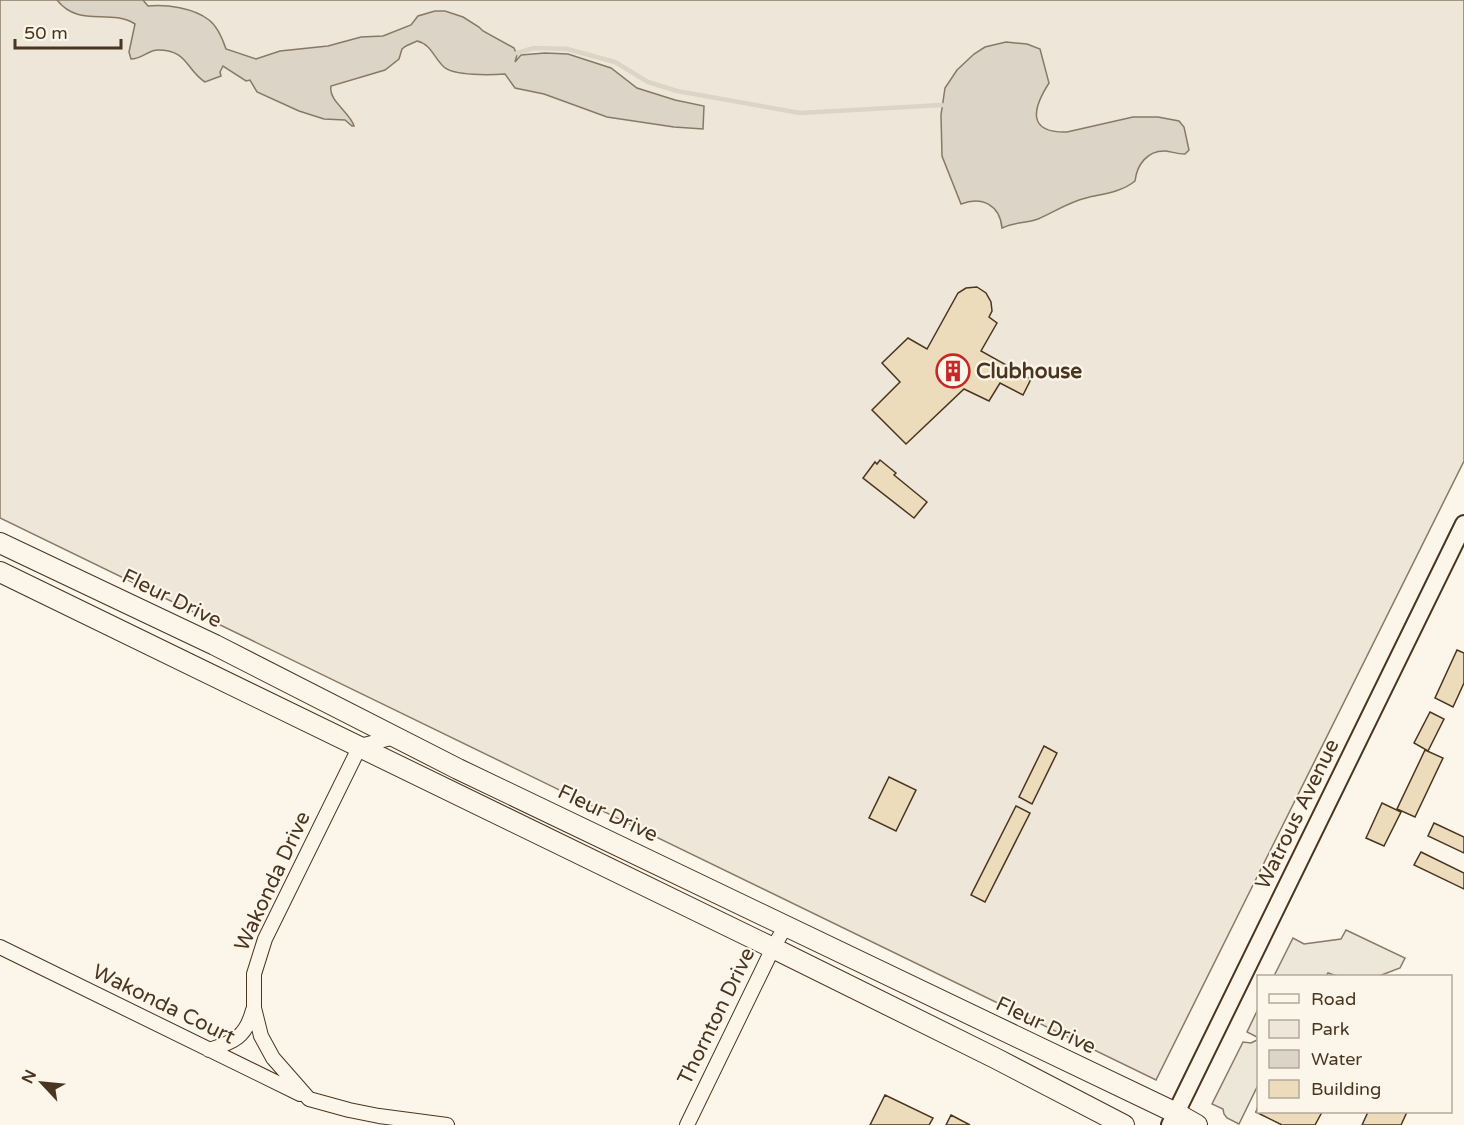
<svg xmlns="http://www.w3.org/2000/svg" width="1464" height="1125" viewBox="0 0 1464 1125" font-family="'Varela Round',sans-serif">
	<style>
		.green { fill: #ede6d9; stroke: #887966; stroke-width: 1.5 }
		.parking { fill: #ede7d9; stroke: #887966; stroke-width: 1.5 }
		.water { fill: #dcd4c6; stroke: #887966; stroke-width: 1.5 }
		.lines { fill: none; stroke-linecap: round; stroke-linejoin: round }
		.stream { stroke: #dcd4c6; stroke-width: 4.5 }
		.building { fill: #ecdcbc; stroke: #4a3520; stroke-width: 1.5 }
		.minor-casing { stroke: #4a3520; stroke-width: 16 }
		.tertiary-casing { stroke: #4a3520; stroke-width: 20 }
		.primary-casing { stroke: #4a3520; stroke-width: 22 }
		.minor { stroke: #fbf6e9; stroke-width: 14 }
		.tertiary { stroke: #fbf6e9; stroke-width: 16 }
		.primary { stroke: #fbf6e9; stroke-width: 20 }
		.labels { text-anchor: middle; stroke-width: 4.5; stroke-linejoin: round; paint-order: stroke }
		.poi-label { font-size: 21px; font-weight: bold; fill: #4a3520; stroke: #fbf6e9; text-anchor: start }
		.street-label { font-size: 21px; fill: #4a3520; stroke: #fbf6e9 }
	</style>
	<rect width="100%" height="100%" fill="#fbf6e9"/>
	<path class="green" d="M0 0H1464V461L1156 1080 0 518Z"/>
	<path class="parking" d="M1346 930 1405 958 1400 968 1379 976H1337L1328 973 1326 976H1274L1293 938 1304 944 1341 939Z
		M1258 1009V1085L1239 1124 1227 1118 1224 1114 1223 1109 1212 1104 1243 1042 1251 1043 1257 1040V1037L1247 1032Z"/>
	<path class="water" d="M57 0H143L148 6C166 4 194 8 209 20 217 26 223 40 226 49L256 59 280 51 328 46 361 37 383 36 411 25 418 16 435 11H445L463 17 479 27 483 31 514 48 517 55 515 62 521 55 545 53 568 54 611 68 637 88 675 100 704 106 703 129 674 127 607 117 544 94 515 88 505 74C491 75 454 76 444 67 434 58 431 44 417 41L406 46 402 49 399 59 385 70 331 86C328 101 350 112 354 126H352L345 120 324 119 299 111 257 92 250 80 246 81 223 66 220 72 221 76 205 82C186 70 188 50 158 50 148 50 142 59 131 59L129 52 135 24C109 8 79 28 57 0Z
		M1006 42 1027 44 1040 49 1049 83C1033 108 1026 133 1067 132L1133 117H1158L1179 121 1184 127 1189 150 1185 154C1178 154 1172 152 1166 151 1147 150 1137 165 1135 181 1122 192 1102 194 1086 198 1069 202 1054 212 1038 219 1025 224 1016 221 1002 228 1000 205 982 196 961 204L942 156 941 115 945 88 957 70 974 54 985 47Z"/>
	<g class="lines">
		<path class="stream" d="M517 53 534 48 567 49 615 62 648 82 677 91 800 113 942 105"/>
	</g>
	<path class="building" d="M977 287 986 293 991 302 992 311 989 317 997 323 981 351 1031 379 1023 395 1000 383 989 401 964 389 906 444 872 410 900 382 882 363 908 338 927 349 958 293 966 288Z
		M880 460 896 473 894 475 927 502 914 518 863 478 875 462 877 464Z
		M1457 650 1464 653V683L1453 707 1435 698Z
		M1430 712 1444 719 1428 751 1414 743Z
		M1044 746 1057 753 1032 804 1019 797Z
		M1425 750 1443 758 1415 817 1397 809Z
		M889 777 916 790 896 831 869 818Z
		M1382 803 1401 812 1384 846 1366 838Z
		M1016 806 1030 813 985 902 971 895Z
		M1434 823 1464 837V853L1428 836Z
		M1421 852 1464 873V889L1414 865Z
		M885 1095 933 1118 929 1125H870Z
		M1258 1106V1112H1322L1315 1125H1282L1256 1112Z
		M1368 1112H1407L1401 1125H1362Z
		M951 1115 970 1125H946Z"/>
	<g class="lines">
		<defs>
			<path id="minor" d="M395 737 360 746 265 939 254 974V1008L261 1036 273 1058 309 1099 349 1110 379 1116 447 1125
				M0 947 300 1094
				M209 1050C234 1042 246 1037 253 1010
				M687 1125 773 948 785 927"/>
			<path id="tertiary" d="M1170 1125 1464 524"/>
			<path id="primary" d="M0 543 215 645 458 769 1176 1113 1197 1125
				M0 572 773 948 995 1058 1124 1125"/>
		</defs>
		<use href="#minor" class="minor-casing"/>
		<use href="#tertiary" class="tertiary-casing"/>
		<use href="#primary" class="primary-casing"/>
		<use href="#minor" class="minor"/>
		<use href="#tertiary" class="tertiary"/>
		<use href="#primary" class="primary"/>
	</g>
	<defs>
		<symbol id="building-ring" viewBox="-11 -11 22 22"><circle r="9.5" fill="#fbf6e9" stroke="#c62828" stroke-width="1.5"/><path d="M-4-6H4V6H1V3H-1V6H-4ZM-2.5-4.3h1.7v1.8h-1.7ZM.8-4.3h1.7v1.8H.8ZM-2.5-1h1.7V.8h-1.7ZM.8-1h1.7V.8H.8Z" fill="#c62828"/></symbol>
	</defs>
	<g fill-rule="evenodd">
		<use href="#building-ring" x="934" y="352" width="38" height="38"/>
	</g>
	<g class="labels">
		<g class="poi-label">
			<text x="976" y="378">Clubhouse</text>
		</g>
		<g class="street-label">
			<text transform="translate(172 598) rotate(26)" y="7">Fleur Drive</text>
			<text transform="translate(608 813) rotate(25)" y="7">Fleur Drive</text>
			<text transform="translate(1297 814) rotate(-64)" y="7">Watrous Avenue</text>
			<text transform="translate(272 881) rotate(-65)" y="7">Wakonda Drive</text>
			<text transform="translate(164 1004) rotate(26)" y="7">Wakonda Court</text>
			<text transform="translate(716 1016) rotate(-64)" y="7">Thornton Drive</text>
			<text transform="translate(1046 1025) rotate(25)" y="7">Fleur Drive</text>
		</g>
	</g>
	<rect x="1257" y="975" width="195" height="138" fill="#fbf6e9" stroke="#b4a999" stroke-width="1.5"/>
	<rect x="1269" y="994" width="30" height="9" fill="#fbf6e9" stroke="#b4a999" stroke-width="1.5"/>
	<text x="1311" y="1005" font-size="18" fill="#4a3520">Road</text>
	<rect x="1269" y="1020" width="30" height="18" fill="#ede6d9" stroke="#b4a999" stroke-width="1.5"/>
	<text x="1311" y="1035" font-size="18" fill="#4a3520">Park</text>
	<rect x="1269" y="1050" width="30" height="18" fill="#dcd4c6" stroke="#b4a999" stroke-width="1.5"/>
	<text x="1311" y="1065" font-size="18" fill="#4a3520">Water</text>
	<rect x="1269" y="1080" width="30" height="18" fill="#ecdcbc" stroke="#b4a999" stroke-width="1.5"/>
	<text x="1311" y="1095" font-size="18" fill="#4a3520">Building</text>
	<g transform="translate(42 1083) rotate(296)" stroke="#fbf6e9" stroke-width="4.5" paint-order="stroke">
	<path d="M0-4.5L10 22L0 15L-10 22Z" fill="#4a3520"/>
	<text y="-9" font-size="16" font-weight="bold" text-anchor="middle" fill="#4a3520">N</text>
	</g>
	<path d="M15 39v9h106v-9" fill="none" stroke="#4a3520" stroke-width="3"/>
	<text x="24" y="39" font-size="18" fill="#4a3520" stroke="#fbf6e9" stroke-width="4.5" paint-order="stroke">50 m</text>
</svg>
